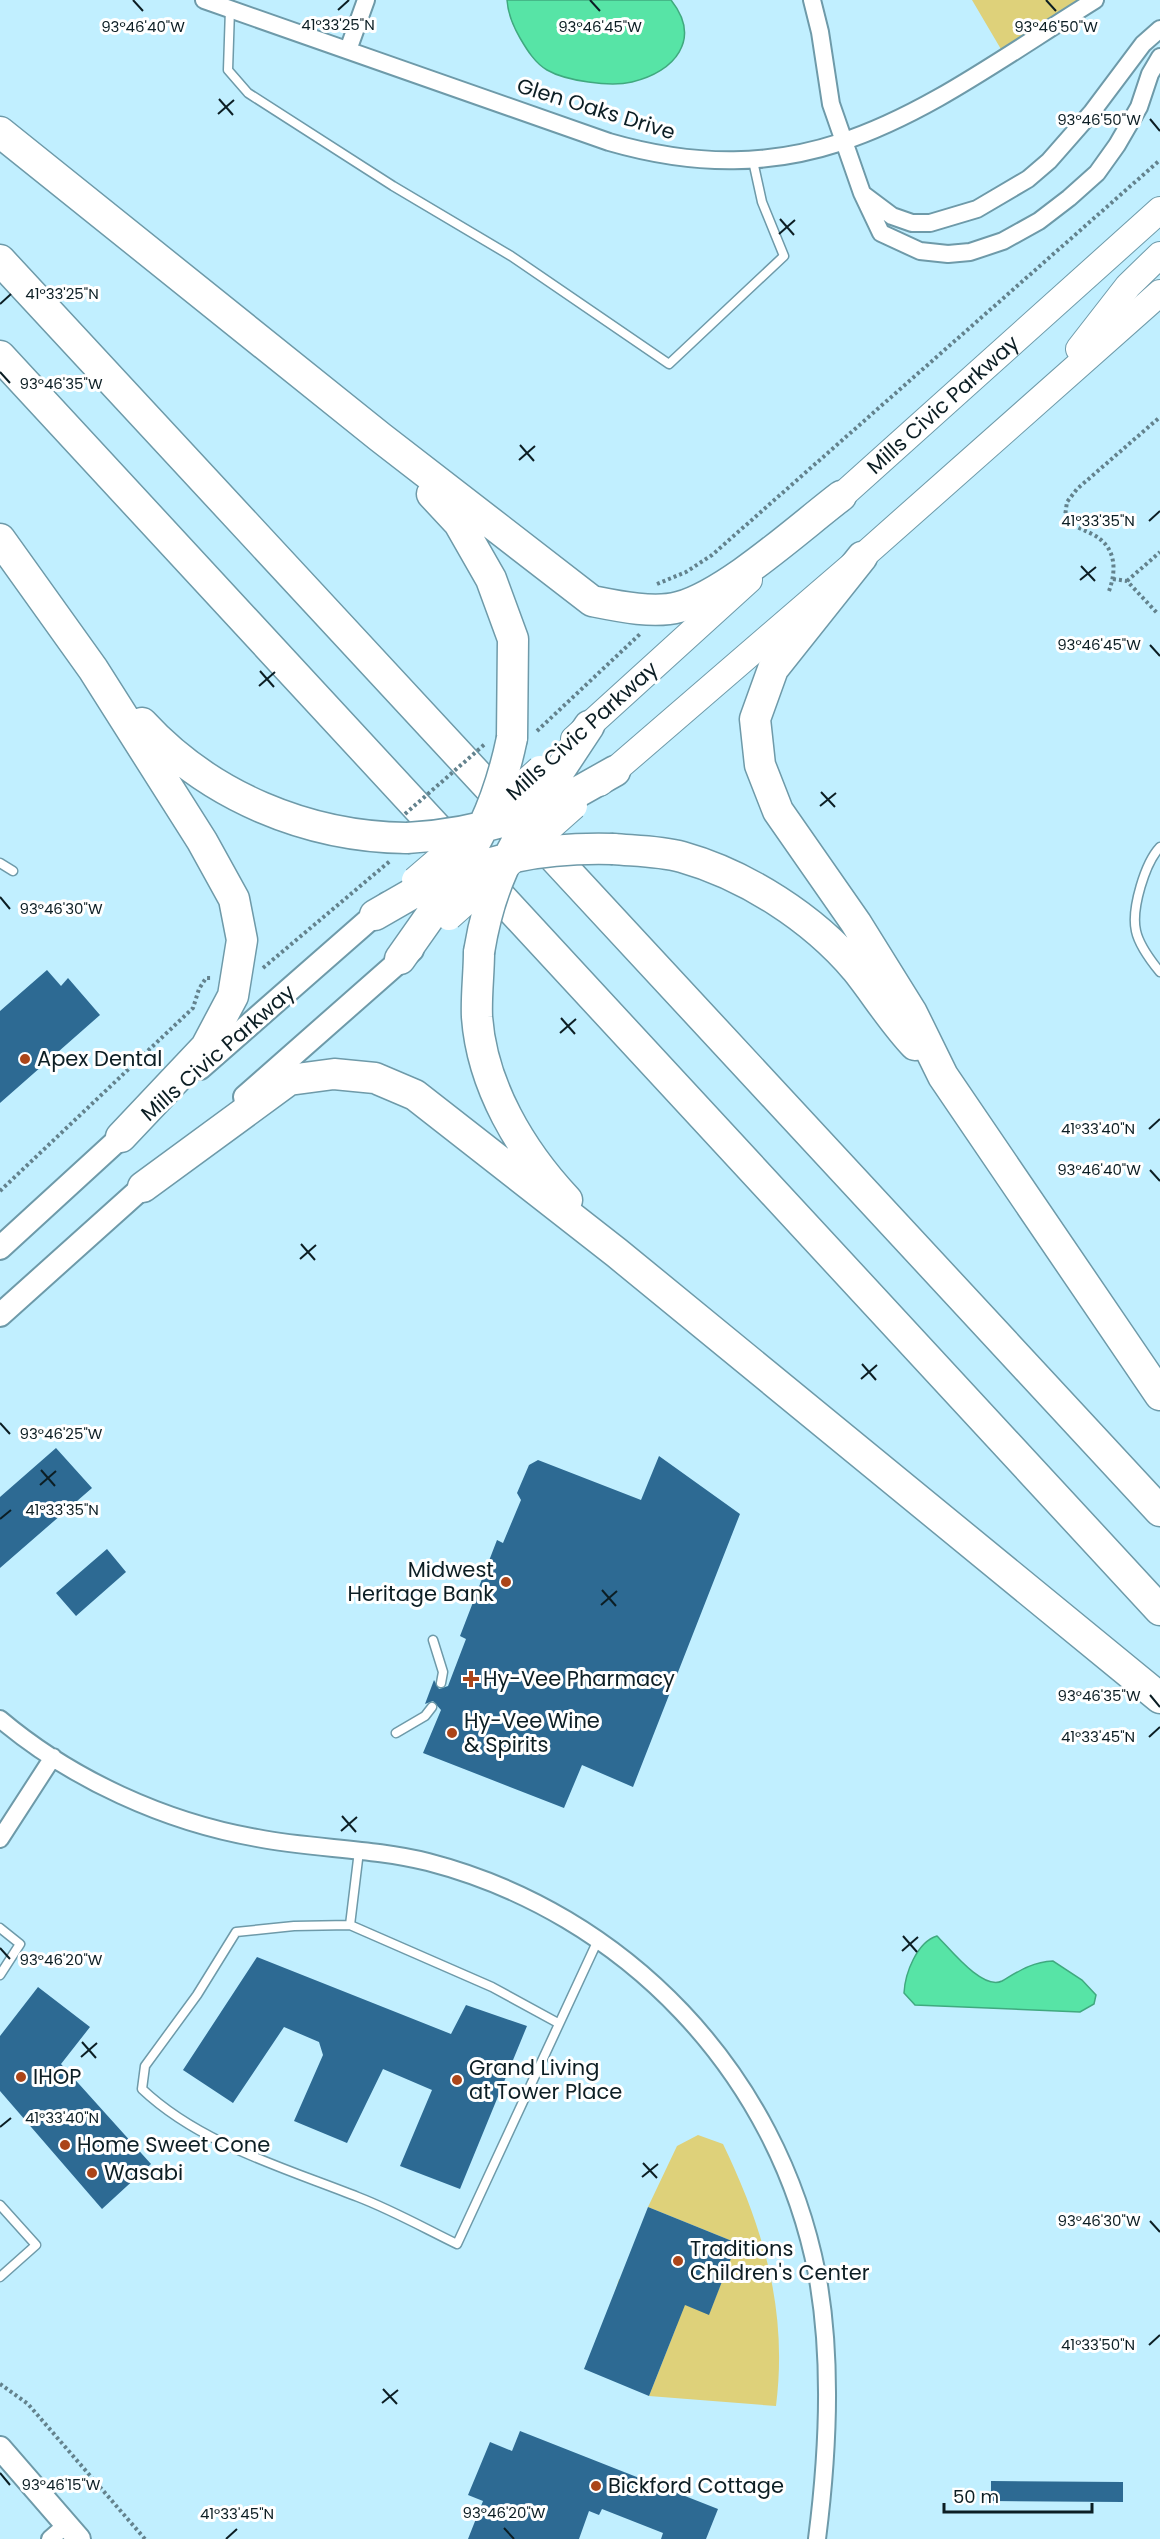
<svg xmlns="http://www.w3.org/2000/svg" width="1160" height="2539" viewBox="0 0 1160 2539" font-family="Poppins,sans-serif">
	<style>
		.green { fill: #ded17a }
		.water { fill: #57e4a6; stroke: #40a97f; stroke-width: 1.5 }
		.building { fill: #2d6a93 }
		.lines { fill: none; stroke-linecap: round; stroke-linejoin: round }
		.lane-casing { stroke: #6e9aa9; stroke-width: 11 }
		.street-casing { stroke: #6e9aa9; stroke-width: 20 }
		.secondary-casing { stroke: #6e9aa9; stroke-width: 26 }
		.primary-casing { stroke: #6e9aa9; stroke-width: 28 }
		.highway-casing { stroke: #6e9aa9; stroke-width: 33 }
		.path { stroke: #63828d; stroke-width: 4; stroke-dasharray: 3 3; stroke-linecap: butt }
		.lane { stroke: #fff; stroke-width: 8 }
		.street { stroke: #fff; stroke-width: 16 }
		.secondary { stroke: #fff; stroke-width: 22 }
		.primary { stroke: #fff; stroke-width: 26 }
		.highway { stroke: #fff; stroke-width: 30 }
		.primary-bridge-casing { stroke: #6e9aa9; stroke-width: 28; stroke-linecap: butt }
		.highway-bridge-casing { stroke: #6e9aa9; stroke-width: 33; stroke-linecap: butt }
		.path-bridge { stroke: #63828d; stroke-width: 4; stroke-dasharray: 3 3; stroke-linecap: butt }
		.primary-bridge { stroke: #fff; stroke-width: 26 }
		.highway-bridge { stroke: #fff; stroke-width: 30 }
		.ticks { fill: none; stroke: #0c1e24; stroke-width: 2 }
		.poi-dot { fill: #ab4519; stroke: #fff; stroke-width: 2 }
		.labels { text-anchor: middle; stroke-width: 6; stroke-linejoin: round; paint-order: stroke }
		.street-label { font-size: 21px; fill: #0c1e24; stroke: #fff }
		.poi-label { font-size: 21px; fill: #0c1e24; stroke: #fff; text-anchor: start }
		.ticks-label { font-size: 15px; text-anchor: middle; fill: #0c1e24; stroke: #fff; stroke-width: 6; stroke-linejoin: round; paint-order: stroke }
	</style>
	<rect width="100%" height="100%" fill="#c1efff"/>
	<path class="green" d="M972 0H1079L1005 56Z
		M698 2135 723 2144C764 2229 788 2311 776 2406L649 2396 677 2325 613 2299 619 2279 709 2314 737 2243 648 2207 677 2146Z"/>
	<path class="water" d="M507 0H671C702 39 675 72 632 82 610 87 566 81 547 70 535 63 527 50 520 38 513 26 508 15 507 0Z
		M937 1936C950 1949 983 1991 1002 1981 1019 1971 1032 1962 1053 1961L1082 1980 1096 1995 1094 2004 1080 2012 915 2005 904 1993C905 1973 917 1942 937 1936Z"/>
	<path class="building" d="M47 970 61 986 68 978 100 1015 0 1103V1011Z
		M56 1448 92 1488 0 1568V1497Z
		M659 1456 740 1514 633 1787 582 1765 564 1808 423 1753 441 1710 433 1701 425 1704 434 1680 439 1689 448 1686 466 1639 460 1636 497 1540 503 1543 521 1500 517 1493 529 1465 538 1460 641 1500Z
		M107 1549 126 1572 76 1616 56 1593Z
		M257 1957 451 2034 466 2005 527 2026 460 2189 400 2166 432 2090 383 2069 347 2143 294 2121 323 2055 319 2042 284 2027 233 2103 183 2070Z
		M38 1987 90 2027 61 2064 151 2164 102 2209 0 2091V2036Z
		M648 2207 737 2243 709 2315 685 2305 649 2396 584 2369Z
		M520 2431 718 2509 706 2539H661L663 2533 602 2509 599 2515 589 2511 579 2539H468L483 2501 468 2495 490 2442 512 2451Z
		M991 2481 1123 2482V2502L991 2501Z"/>
	<g class="lines">
		<defs>
			<path id="lane" d="M230 9 228 70 248 93 393 186 511 256 669 364 784 256 762 202 753 161
				M1160 847C1145 863 1131 909 1136 931 1139 945 1151 961 1160 972
				M0 863 13 871
				M433 1640 443 1672 441 1683
				M396 1733 425 1716 432 1707
				M359 1851 350 1925 294 1926 236 1932 197 1995 145 2066 142 2089C200 2144 285 2168 358 2197 392 2210 424 2228 457 2244L598 1940
				M350 1925 492 1987 558 2023
				M0 1928 20 1944 0 1975
				M0 2205 36 2245 0 2277"/>
			<path id="street" d="M204 0 609 142C817 202 928 104 1095 0
				M812 0 820 32 831 104 862 193 881 233 920 251 948 254 970 252 1003 241 1039 221 1069 198 1097 173 1117 145 1139 107 1150 74 1160 57
				M348 50 366 0
				M864 195 892 216 912 223H930L977 209 1028 179 1049 161 1092 112 1143 44 1160 29
				M0 1719C71 1779 165 1822 257 1838 313 1849 372 1848 428 1862 625 1913 778 2073 817 2274 833 2360 828 2453 817 2539
				M0 1839 53 1757
				M50 2539 66 2525"/>
			<path id="secondary" d="M200 1068 387 904
				M245 1097 412 950
				M0 1248 132 1127
				M0 1315 155 1176
				M0 2448 79 2539"/>
			<g id="primary">
				<path d="M1079 349 1128 286 1160 255"/>
				<path id="s1" d="M827 509 1160 210"/>
				<path d="M574 739 749 580"/>
				<path d="M600 783 862 557 1160 293"/>
			</g>
			<path id="highway" d="M0 132 380 437 592 601C617 606 654 614 679 607 727 594 799 528 841 496
				M0 260 1160 1511
				M0 356 1160 1610
				M432 494 459 523 491 579 513 639 512 738
				M0 539 93 669 202 841 234 899 242 940 233 996 206 1047 121 1137
				M862 557 773 669 755 719 760 765 778 811 856 923 912 1013 943 1076 1160 1395
				M142 723C209 796 307 837 407 838
				M552 782 589 726
				M567 798 615 771
				M613 849C635 851 660 851 682 857 746 875 813 918 856 969 876 994 893 1022 915 1045
				M375 915 422 888
				M479 952C479 973 476 996 477 1017 482 1086 521 1151 567 1200
				M400 959 438 905
				M143 1187 289 1080 334 1074 375 1078 415 1095 617 1253 1160 1698"/>
		</defs>
		<use href="#lane" class="lane-casing"/>
		<use href="#street" class="street-casing"/>
		<use href="#secondary" class="secondary-casing"/>
		<use href="#primary" class="primary-casing"/>
		<use href="#highway" class="highway-casing"/>
		<path class="path" d="M1113 579 1127 581 1158 614
			M1127 581 1160 552
			M657 584 686 572 712 555 1160 160
			M1109 591C1117 569 1116 546 1092 534 1081 528 1071 527 1065 516L1067 502 1077 489 1160 417
			M537 731 640 634
			M263 968 390 861
			M0 1191 193 1008 199 989 206 978H213
			M0 2384 28 2404 145 2539"/>
		<use href="#lane" class="lane"/>
		<use href="#street" class="street"/>
		<use href="#secondary" class="secondary"/>
		<use href="#primary" class="primary"/>
		<use href="#highway" class="highway"/>
		<defs>
			<path id="primary-bridge" d="M491 813 540 769
				M415 880 472 831
				M449 917 574 806"/>
			<path id="highway-bridge" d="M407 838C464 835 514 822 567 798
				M422 888C491 859 538 847 613 849
				M438 905C476 844 497 810 512 738
				M479 952C491 878 514 845 552 782"/>
		</defs>
		<use href="#primary-bridge" class="primary-bridge-casing"/>
		<use href="#highway-bridge" class="highway-bridge-casing"/>
		<path class="path-bridge" d="M405 814 485 744"/>
		<use href="#primary-bridge" class="primary-bridge"/>
		<use href="#highway-bridge" class="highway-bridge"/>
	</g>
	<path class="ticks" d="M133 0 143 11M590 0 600 11M1046 0 1056 11M338 10 349 0M219 99 233 115M218 114 234 100M1150 119 1160 131M780 219 794 235M779 234 795 220M0 304 11 294M0 372 10 383M520 445 534 461M519 460 535 446M1149 521 1160 511M1081 566 1095 581M1080 580 1096 567M1150 645 1160 656M260 671 274 687M259 686 275 672M821 792 835 807M820 806 836 793M0 897 10 909M561 1018 575 1034M560 1033 576 1019M1149 1129 1160 1119M1150 1170 1160 1181M301 1244 315 1260M300 1259 316 1245M862 1364 876 1380M861 1379 877 1365M0 1423 10 1434M41 1470 55 1486M40 1485 56 1471M0 1519 11 1510M602 1590 616 1606M601 1605 617 1591M1150 1695 1160 1707M1149 1737 1160 1727M342 1816 356 1832M341 1831 357 1817M903 1936 917 1952M0 1948 10 1959M902 1951 918 1937M82 2042 96 2058M81 2057 97 2043M0 2127 11 2118M643 2163 657 2178M642 2177 658 2164M1150 2221 1160 2232M1149 2345 1160 2335M383 2389 397 2404M382 2403 398 2390M0 2473 10 2485M504 2528 514 2539M226 2539 237 2529"/>
	<g class="poi-dot">
		<circle cx="25" cy="1059" r="6"/>
		<circle cx="506" cy="1582" r="6"/>
		<path d="M468 1670h6v6h6v6h-6v6h-6v-6h-6v-6h6z"/>
		<circle cx="452" cy="1733" r="6"/>
		<circle cx="21" cy="2077" r="6"/>
		<circle cx="457" cy="2080" r="6"/>
		<circle cx="65" cy="2145" r="6"/>
		<circle cx="92" cy="2173" r="6"/>
		<circle cx="678" cy="2261" r="6"/>
		<circle cx="596" cy="2486" r="6"/>
	</g>
	<g class="labels">
		<g class="street-label">
			<text transform="translate(596 109) rotate(17)" y="7">Glen Oaks Drive</text>
			<text dy="7" stroke="none"><textPath href="#s1" startOffset="156">Mills Civic Parkway</textPath></text>
			<text transform="translate(582 731) rotate(-42)" y="7">Mills Civic Parkway</text>
			<text transform="translate(218 1053) rotate(-41)" y="7">Mills Civic Parkway</text>
		</g>
		<g class="poi-label">
			<text x="37" y="1066">Apex Dental</text>
			<text x="494" y="1577" text-anchor="end">Midwest<tspan x="494" dy="24">Heritage Bank</tspan></text>
			<text x="483" y="1686">Hy-Vee Pharmacy</text>
			<text x="464" y="1728">Hy-Vee Wine<tspan x="464" dy="24">&amp; Spirits</tspan></text>
			<text x="469" y="2075">Grand Living<tspan x="469" dy="24">at Tower Place</tspan></text>
			<text x="33" y="2084">IHOP</text>
			<text x="77" y="2152">Home Sweet Cone</text>
			<text x="104" y="2180">Wasabi</text>
			<text x="690" y="2256">Traditions<tspan x="690" dy="24">Children's Center</tspan></text>
			<text x="608" y="2493">Bickford Cottage</text>
		</g>
	</g>
	<g class="ticks-label">
		<text x="338" y="30">41°33'25"N</text>
		<text x="143" y="32">93°46'40"W</text>
		<text x="1056" y="32">93°46'50"W</text>
		<text x="600" y="32">93°46'45"W</text>
		<text x="1099" y="125">93°46'50"W</text>
		<text x="62" y="299">41°33'25"N</text>
		<text x="61" y="389">93°46'35"W</text>
		<text x="1098" y="526">41°33'35"N</text>
		<text x="1099" y="650">93°46'45"W</text>
		<text x="61" y="914">93°46'30"W</text>
		<text x="1098" y="1134">41°33'40"N</text>
		<text x="1099" y="1175">93°46'40"W</text>
		<text x="61" y="1439">93°46'25"W</text>
		<text x="62" y="1515">41°33'35"N</text>
		<text x="1099" y="1701">93°46'35"W</text>
		<text x="1098" y="1742">41°33'45"N</text>
		<text x="61" y="1965">93°46'20"W</text>
		<text x="62" y="2123">41°33'40"N</text>
		<text x="1099" y="2226">93°46'30"W</text>
		<text x="1098" y="2350">41°33'50"N</text>
		<text x="61" y="2490">93°46'15"W</text>
		<text x="504" y="2518">93°46'20"W</text>
		<text x="237" y="2519">41°33'45"N</text>
	</g>
	<path d="M944 2503v9h148v-9" fill="none" stroke="#0c1e24" stroke-width="3"/>
	<text x="953" y="2503" font-size="18" fill="#0c1e24" stroke="#ffffff" stroke-width="4.5" paint-order="stroke">50 m</text>
</svg>
